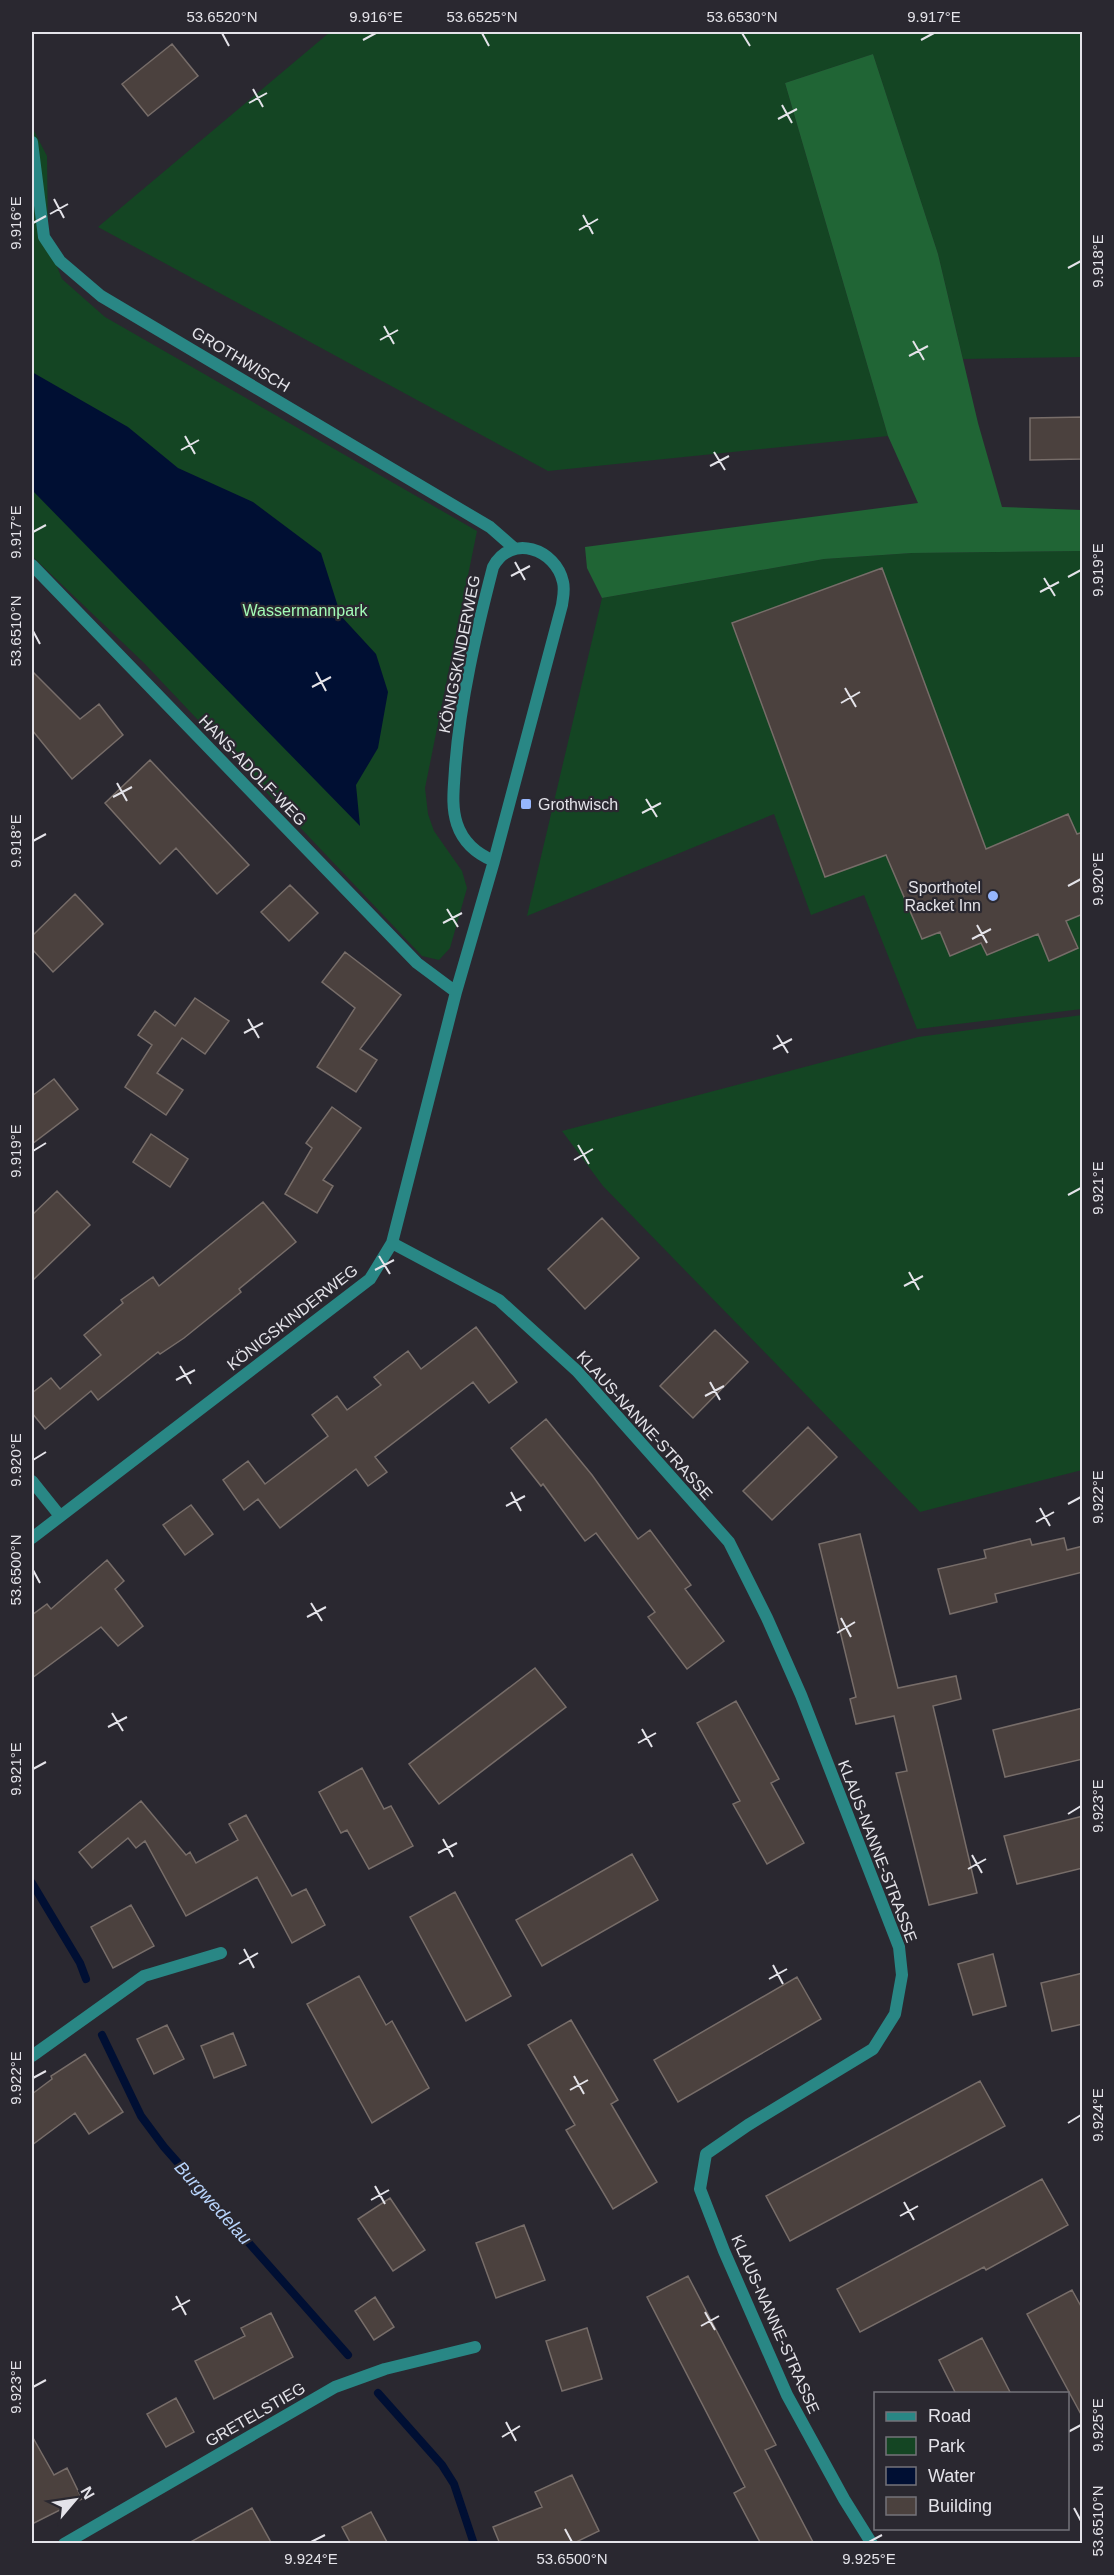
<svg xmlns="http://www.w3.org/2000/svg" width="1114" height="2575" viewBox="0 0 1114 2575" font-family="Helvetica,sans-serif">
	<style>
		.green { fill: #144523 }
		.forest { fill: #206535 }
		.water { fill: #000f33 }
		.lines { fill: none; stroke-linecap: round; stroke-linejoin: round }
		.stream { stroke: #000f33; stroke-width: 8 }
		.building { fill: #4b413e; stroke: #776d69; stroke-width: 1.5 }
		.minor { stroke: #298785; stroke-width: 12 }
		.ticks { fill: none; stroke: #e4e3e9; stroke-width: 2 }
		.poi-dot { fill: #96b6fd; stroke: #2a2830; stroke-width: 2 }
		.labels { text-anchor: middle; stroke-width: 4.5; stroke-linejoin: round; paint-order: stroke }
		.street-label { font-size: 16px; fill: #e4e3e9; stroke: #2a2830 }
		.park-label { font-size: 16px; fill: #a3fbb7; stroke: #2a2830 }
		.poi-label { font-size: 16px; fill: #e4e3e9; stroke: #2a2830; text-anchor: start }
		.water-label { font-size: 18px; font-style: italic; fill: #b9d5fd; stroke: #2a2830 }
		.neatline { fill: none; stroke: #e4e3e9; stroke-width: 2 }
		.ticks-label { font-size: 15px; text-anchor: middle; fill: #e4e3e9 }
	</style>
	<rect width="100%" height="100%" fill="#2a2830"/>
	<path class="green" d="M330 32H1082V357L963 359 938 254 873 54 785 83 888 436 548 471 98 227Z
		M32 127 47 156 48 243 62 279 105 317 477 531 425 788 428 814 434 831 462 871 467 888 450 948 439 960 422 956 143 662 32 556Z
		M1082 551V1009L917 1029 864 895 811 915 774 814 527 916 602 598 824 559 912 553Z
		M1082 1015V1470L920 1512 603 1186 562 1131 918 1037Z"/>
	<path class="forest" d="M873 54 938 254 978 423 1002 507 1082 510V551L912 553 824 559 602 598 587 568 585 547 918 503 888 436 785 83Z"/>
	<path class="water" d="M32 372 128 427 178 468 253 502 321 553 341 616 376 654 388 692 378 748 356 785 360 826 32 490Z"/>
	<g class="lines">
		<path class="stream" d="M32 1883 80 1963 86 1979
			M102 2035 141 2116 164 2147 348 2355
			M378 2393 442 2465 454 2484 474 2544"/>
	</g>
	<path class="building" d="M172 44 198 76 148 116 122 84Z
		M1083 417V459L1030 460V418Z
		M882 568 986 849 1068 814 1077 834 1083 832V914L1066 921 1078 948 1049 961 1038 934 987 955 981 943 950 956 940 932 922 939 886 855 825 877 732 623Z
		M32 671 80 719 99 704 123 735 72 779 32 730Z
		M150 760 249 865 217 894 176 848 160 864 105 803Z
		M290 885 318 913 289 941 261 912Z
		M75 894 103 924 53 972 32 949V936Z
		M345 952 401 995 360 1049 377 1060 356 1092 317 1067 355 1008 322 982Z
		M195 998 229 1021 205 1054 182 1038 157 1073 183 1090 166 1115 125 1087 152 1045 138 1035 155 1011 175 1026Z
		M54 1079 78 1109 32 1144V1096Z
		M332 1107 361 1128 323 1180 333 1186 317 1213 285 1194 312 1148 306 1143Z
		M151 1134 188 1159 170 1187 133 1162Z
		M57 1191 90 1225 32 1281V1215Z
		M263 1202 296 1242 239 1289 241 1292 184 1338 160 1354 158 1352 98 1400 91 1391 45 1429 32 1413V1393L51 1378 60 1389 101 1355 84 1335 123 1303 121 1300 153 1277 159 1286Z
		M602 1218 639 1258 585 1309 548 1269Z
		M476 1327 517 1382 489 1403 473 1382 375 1457 387 1472 368 1486 356 1469 280 1528 258 1499 244 1510 223 1480 248 1461 265 1484 328 1436 312 1415 337 1396 347 1410 381 1385 374 1377 408 1351 421 1369Z
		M715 1330 748 1362 693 1418 660 1386Z
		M546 1419 592 1475 638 1539 650 1530 691 1585 685 1589 724 1641 687 1669 648 1617 655 1612 596 1533 585 1541 543 1484 541 1486 511 1448Z
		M808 1427 837 1457 772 1520 743 1491Z
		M191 1505 213 1534 185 1555 163 1525Z
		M860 1534 898 1688 956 1676 961 1699 933 1706 977 1893 929 1905 896 1773 907 1771 894 1716 856 1724 850 1699 856 1697 819 1544Z
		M1064 1538 1067 1550 1083 1546V1572L995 1594 997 1602 950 1614 938 1569 986 1558 984 1550 1030 1539 1032 1545Z
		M107 1560 124 1581 115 1589 143 1626 118 1646 101 1627 32 1678V1615L47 1604 51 1609Z
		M535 1668 566 1707 439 1804 409 1764Z
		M736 1701 779 1779 771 1783 804 1843 767 1864 733 1804 740 1801 697 1723Z
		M1083 1708V1759L1005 1777 993 1730Z
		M362 1768 384 1809 391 1806 413 1846 369 1869 347 1830 341 1833 319 1792Z
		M141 1801 186 1855 190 1852 196 1863 238 1840 229 1824 246 1815 292 1896 306 1889 325 1925 292 1943 257 1877 186 1916 145 1841 136 1848 128 1838 92 1868 79 1852Z
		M1083 1816V1868L1017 1884 1004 1836Z
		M632 1854 658 1900 542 1966 516 1920Z
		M455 1892 511 1996 466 2021 410 1917Z
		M131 1905 154 1946 113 1968 91 1927Z
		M993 1954 1006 2006 973 2015 958 1964Z
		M1083 1973V2024L1052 2031 1041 1983Z
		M359 1976 386 2025 392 2021 429 2088 372 2123 307 2004Z
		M797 1977 821 2019 678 2102 654 2060Z
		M571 2020 618 2100 611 2104 657 2182 613 2209 566 2130 575 2125 528 2045Z
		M167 2025 184 2059 154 2074 137 2039Z
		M233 2033 246 2065 214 2078 201 2046Z
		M85 2054 123 2112 89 2134 75 2113 32 2145V2094L52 2079 51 2076Z
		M980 2081 1005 2126 790 2241 766 2196Z
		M1042 2179 1068 2225 986 2270 984 2267 860 2332 837 2289Z
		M390 2198 425 2250 393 2271 358 2219Z
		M524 2225 545 2280 496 2298 476 2243Z
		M688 2276 776 2445 765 2450 814 2544H761L734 2493 745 2487 647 2297Z
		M1072 2290 1083 2310V2418L1027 2314Z
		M375 2297 394 2327 374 2340 355 2311Z
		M271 2313 293 2357 214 2399 195 2361 245 2336 241 2328Z
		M587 2328 602 2379 562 2391 546 2341Z
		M982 2338 1011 2394H956L939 2360Z
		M176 2398 194 2432 166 2447 147 2414Z
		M32 2436 54 2475 67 2468 82 2499 32 2524Z
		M572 2475 599 2531 572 2544H500L493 2527 542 2507 535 2492Z
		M252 2508 272 2544H187Z
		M371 2512 388 2544H351L342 2527Z"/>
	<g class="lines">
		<path class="minor" d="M32 142 44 237 60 261 101 296 490 527 514 548
			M32 565 417 963 456 992
			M392 1243 499 1300 577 1371 729 1542 767 1618 801 1695 899 1947 902 1975 895 2014 873 2049 748 2125 706 2154 700 2189 724 2251 787 2395 844 2499 872 2544
			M32 1481 60 1516
			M32 1538 370 1279 392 1243 456 992 494 861 562 605C563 597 565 590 563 582 556 549 511 533 493 567 476 633 460 701 455 769 454 787 451 806 457 824 463 842 477 854 494 861
			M32 2056 144 1976 221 1953
			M64 2544 335 2387 385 2369 475 2347"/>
	</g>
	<path class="ticks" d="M222 33 229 46M482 33 489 46M742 33 750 46M363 40 376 33M921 40 934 33M253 89 263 107M249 103 267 93M782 105 792 123M778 119 797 109M54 199 64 218M50 214 68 204M583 215 593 234M33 223 46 216M579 230 598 219M1068 268 1081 261M384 326 394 344M380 340 398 330M913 341 924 360M909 356 928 346M185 436 195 454M181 450 199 440M714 452 725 470M710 466 729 456M33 532 46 525M515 562 525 580M511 576 530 566M1068 577 1081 570M1044 578 1055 596M1040 592 1059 582M33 631 40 644M316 672 326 691M312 687 331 677M845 688 856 707M841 703 860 692M117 783 127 801M113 797 132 787M646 799 657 817M642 813 661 803M33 841 46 834M1068 886 1081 879M447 909 458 927M443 923 462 913M977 925 987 943M972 939 991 929M248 1019 259 1038M244 1033 263 1023M777 1035 788 1053M773 1049 792 1039M578 1145 589 1164M33 1151 46 1143M574 1160 593 1149M1068 1195 1081 1188M379 1256 390 1274M375 1270 394 1260M909 1272 919 1290M904 1286 923 1276M180 1366 191 1384M176 1380 195 1370M710 1382 720 1400M705 1396 724 1386M33 1460 46 1452M511 1492 521 1511M1068 1504 1081 1497M506 1506 525 1496M1040 1508 1050 1526M1036 1522 1054 1512M33 1570 40 1583M311 1603 322 1621M307 1617 326 1607M841 1618 851 1637M837 1633 855 1622M112 1713 123 1731M108 1727 127 1717M642 1729 652 1747M638 1743 656 1733M33 1769 46 1762M1068 1814 1081 1806M443 1839 453 1857M438 1853 457 1843M972 1855 982 1873M968 1869 986 1859M244 1949 254 1968M239 1964 258 1953M773 1965 783 1984M769 1979 787 1969M574 2076 584 2094M33 2078 46 2071M570 2090 588 2080M1068 2123 1081 2115M375 2186 385 2204M371 2200 389 2190M904 2202 914 2220M900 2216 918 2206M176 2296 186 2315M172 2310 190 2300M705 2312 715 2330M701 2326 719 2316M33 2387 46 2380M506 2422 516 2441M1068 2432 1081 2425M502 2437 520 2426M1074 2508 1081 2521M565 2529 572 2542M311 2542 325 2535M869 2542 882 2535"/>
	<g class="poi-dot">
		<rect x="520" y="798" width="12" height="12" rx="3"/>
		<circle cx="993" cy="896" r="6"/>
	</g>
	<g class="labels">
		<g class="street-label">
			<text transform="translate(241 359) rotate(31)" y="6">GROTHWISCH</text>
			<text transform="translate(459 654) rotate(-79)" y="6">KÖNIGSKINDERWEG</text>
			<text transform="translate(253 770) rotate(46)" y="6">HANS-ADOLF-WEG</text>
			<text transform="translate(292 1317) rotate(-38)" y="6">KÖNIGSKINDERWEG</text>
			<text transform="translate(645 1425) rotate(48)" y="6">KLAUS-NANNE-STRASSE</text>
			<text transform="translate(878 1851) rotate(69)" y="6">KLAUS-NANNE-STRASSE</text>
			<text transform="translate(776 2324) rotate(66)" y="6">KLAUS-NANNE-STRASSE</text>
			<text transform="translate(255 2414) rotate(-30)" y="6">GRETELSTIEG</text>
		</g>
		<g class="park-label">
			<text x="305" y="616">Wassermannpark</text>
		</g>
		<g class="poi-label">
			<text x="538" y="810">Grothwisch</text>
			<text x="981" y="893" text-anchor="end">Sporthotel<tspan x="981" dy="18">Racket Inn</tspan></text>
		</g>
		<g class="water-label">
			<text transform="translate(213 2203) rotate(48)" y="6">Burgwedelau</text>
		</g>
	</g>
	<rect width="1114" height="2575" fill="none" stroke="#2a2830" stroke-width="66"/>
	<rect x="874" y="2392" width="195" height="138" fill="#2a2830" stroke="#74737a" stroke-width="1.5"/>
	<rect x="886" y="2412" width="30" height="9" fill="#298785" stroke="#74737a" stroke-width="1.5"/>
	<text x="928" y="2422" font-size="18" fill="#e4e3e9">Road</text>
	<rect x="886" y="2437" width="30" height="18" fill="#144523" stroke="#74737a" stroke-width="1.5"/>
	<text x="928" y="2452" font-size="18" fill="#e4e3e9">Park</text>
	<rect x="886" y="2467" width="30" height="18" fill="#000f33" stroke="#74737a" stroke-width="1.5"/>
	<text x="928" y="2482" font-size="18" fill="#e4e3e9">Water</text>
	<rect x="886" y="2497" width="30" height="18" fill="#4b413e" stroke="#74737a" stroke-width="1.5"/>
	<text x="928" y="2512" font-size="18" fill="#e4e3e9">Building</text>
	<g transform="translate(75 2500) rotate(61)" stroke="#2a2830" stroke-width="4.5" paint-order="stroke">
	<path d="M0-4.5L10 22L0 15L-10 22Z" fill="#e4e3e9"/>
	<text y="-9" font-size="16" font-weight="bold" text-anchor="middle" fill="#e4e3e9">N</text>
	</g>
	<rect x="33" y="33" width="1048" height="2509" class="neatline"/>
	<g class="ticks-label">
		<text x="222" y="22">53.6520°N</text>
		<text x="376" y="22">9.916°E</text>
		<text x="482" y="22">53.6525°N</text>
		<text x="742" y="22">53.6530°N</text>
		<text x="934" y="22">9.917°E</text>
		<text transform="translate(16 223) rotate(-90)" y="5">9.916°E</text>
		<text transform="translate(1098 261) rotate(-90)" y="5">9.918°E</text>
		<text transform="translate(16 532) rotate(-90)" y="5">9.917°E</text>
		<text transform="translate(1098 570) rotate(-90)" y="5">9.919°E</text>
		<text transform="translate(16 631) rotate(-90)" y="5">53.6510°N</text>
		<text transform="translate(16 841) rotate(-90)" y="5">9.918°E</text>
		<text transform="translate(1098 879) rotate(-90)" y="5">9.920°E</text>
		<text transform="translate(16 1151) rotate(-90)" y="5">9.919°E</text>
		<text transform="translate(1098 1188) rotate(-90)" y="5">9.921°E</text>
		<text transform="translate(16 1460) rotate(-90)" y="5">9.920°E</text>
		<text transform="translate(1098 1497) rotate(-90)" y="5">9.922°E</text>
		<text transform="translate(16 1570) rotate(-90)" y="5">53.6500°N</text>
		<text transform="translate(16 1769) rotate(-90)" y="5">9.921°E</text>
		<text transform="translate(1098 1806) rotate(-90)" y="5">9.923°E</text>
		<text transform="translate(16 2078) rotate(-90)" y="5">9.922°E</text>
		<text transform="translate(1098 2115) rotate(-90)" y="5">9.924°E</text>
		<text transform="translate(16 2387) rotate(-90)" y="5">9.923°E</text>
		<text transform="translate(1098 2425) rotate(-90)" y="5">9.925°E</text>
		<text transform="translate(1098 2521) rotate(-90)" y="5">53.6510°N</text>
		<text x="311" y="2564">9.924°E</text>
		<text x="572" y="2564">53.6500°N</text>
		<text x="869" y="2564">9.925°E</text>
	</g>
</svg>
